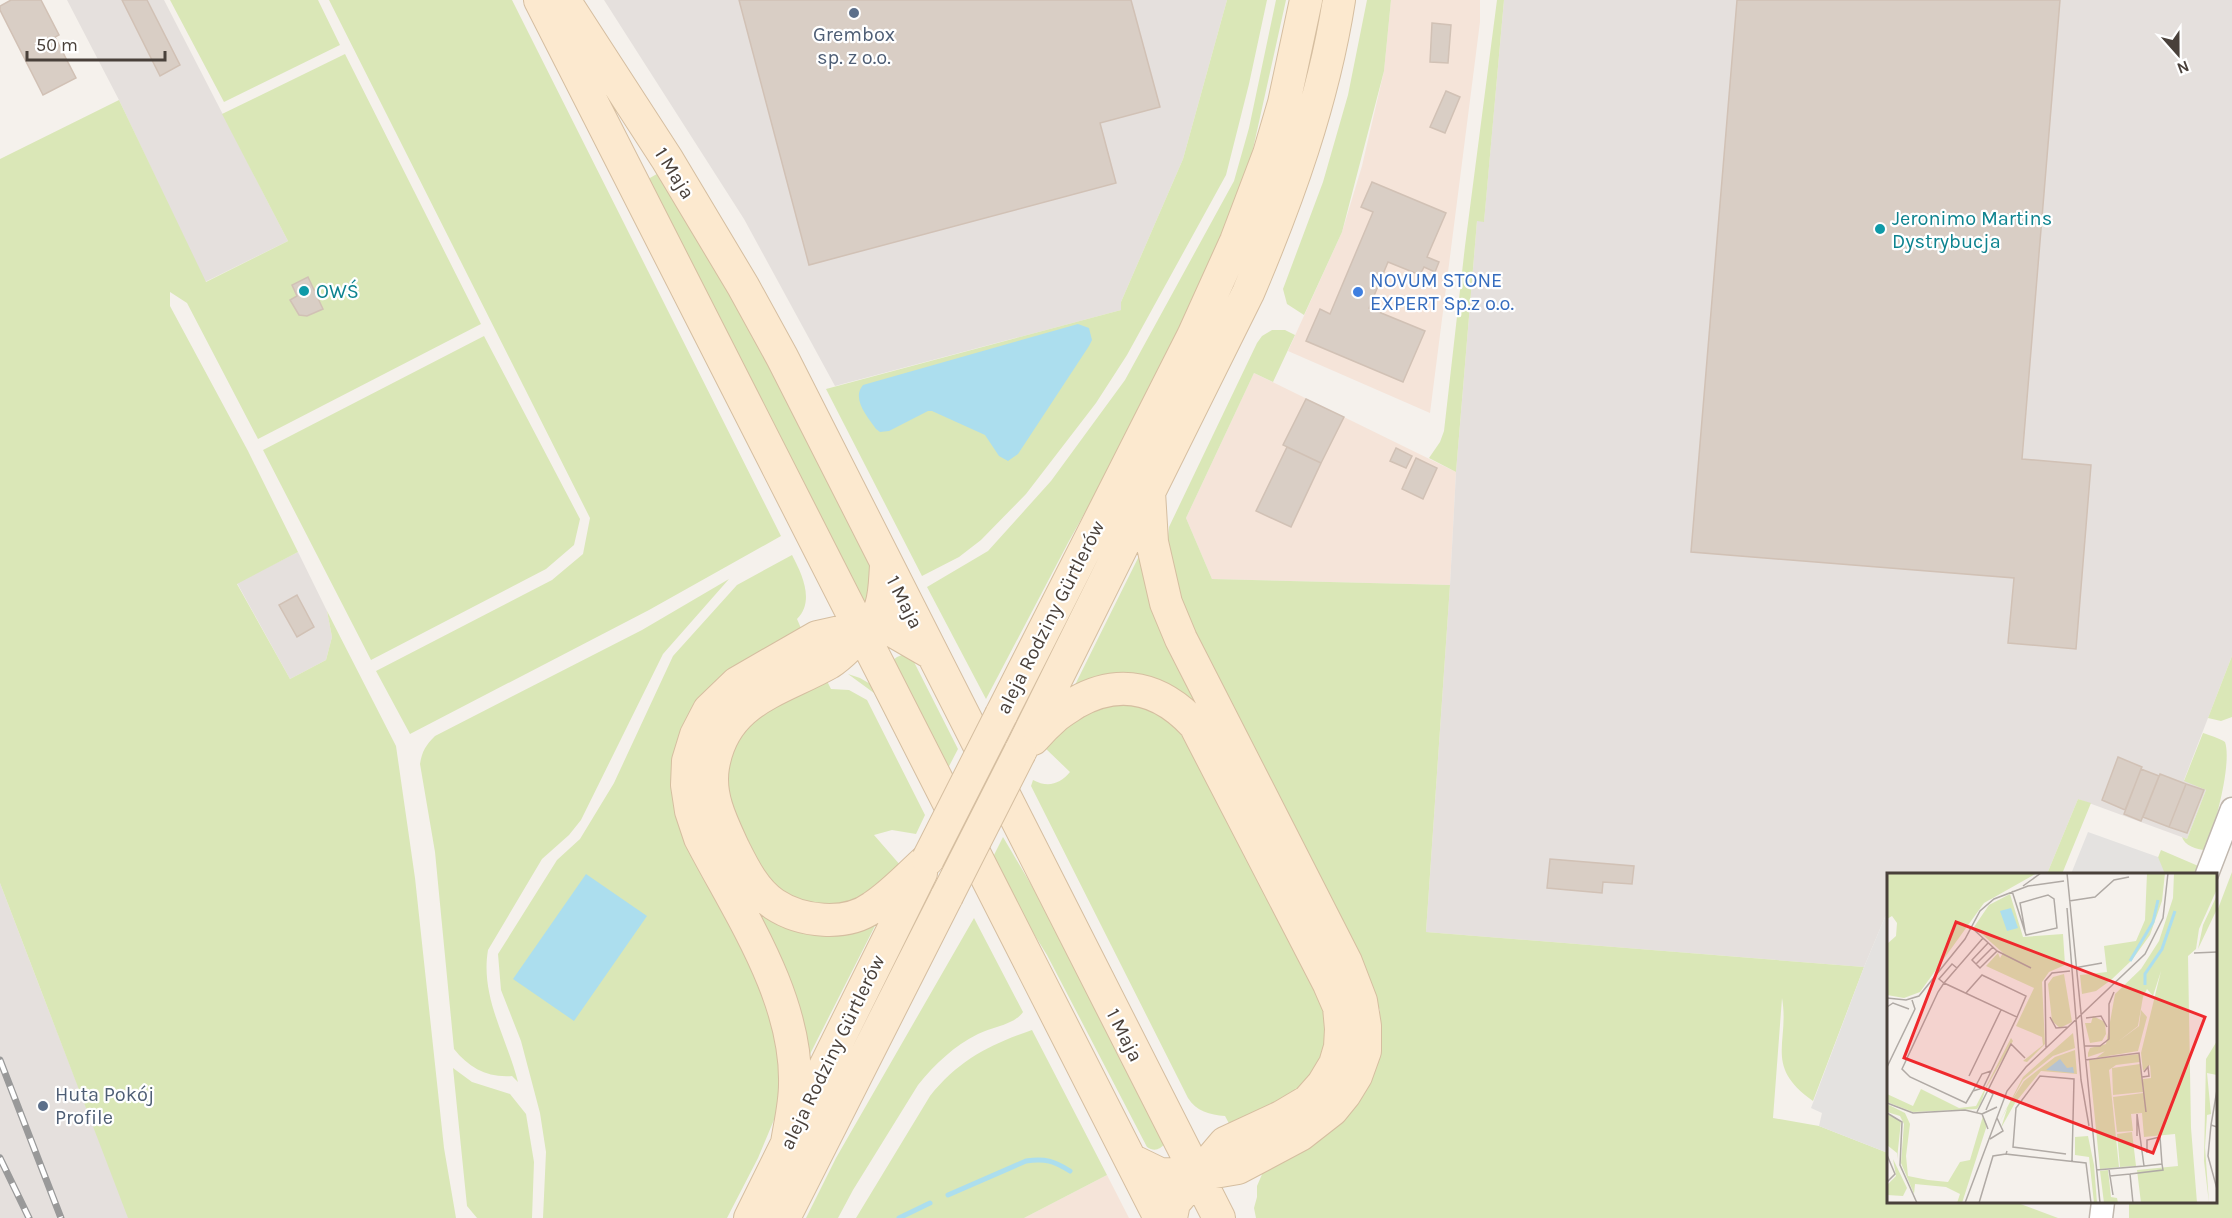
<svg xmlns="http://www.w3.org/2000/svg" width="2232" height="1218" viewBox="0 0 2232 1218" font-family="Karla,sans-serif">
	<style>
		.commercial { fill: #f5e4d9 }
		.industrial { fill: #e5e0dd }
		.green { fill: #dae7b7 }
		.parking { fill: #e4e2e0 }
		.water { fill: #acdeee }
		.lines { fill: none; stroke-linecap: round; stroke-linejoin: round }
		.stream { stroke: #acdeee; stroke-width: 5 }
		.building { fill: #d9cec5; stroke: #d1c1b5; stroke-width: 1.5 }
		.street-casing { stroke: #c0b7ae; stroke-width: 25 }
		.secondary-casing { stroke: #d5bea0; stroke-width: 34 }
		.street { stroke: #fff; stroke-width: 22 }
		.secondary { stroke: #fce9cf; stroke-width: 32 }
		.rail-casing { stroke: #999; stroke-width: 7 }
		.rail { stroke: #fff; stroke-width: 4.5; stroke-dasharray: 14; stroke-linecap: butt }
		.secondary-bridge-casing { stroke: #d5bea0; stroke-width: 34; stroke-linecap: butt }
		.secondary-bridge { stroke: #fce9cf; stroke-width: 32 }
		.service-dot { fill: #5c6f8a; stroke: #fff; stroke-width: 2 }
		.culture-dot { fill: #0f9aa8; stroke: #fff; stroke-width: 2 }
		.shop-dot { fill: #3f7fe0; stroke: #fff; stroke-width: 2 }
		.labels { text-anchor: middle; stroke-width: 4.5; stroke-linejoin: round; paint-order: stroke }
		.service-label { font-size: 20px; fill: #4e5e75; stroke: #fff }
		.street-label { font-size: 20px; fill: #49403a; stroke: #fff }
		.culture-label { font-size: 20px; fill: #0d838f; stroke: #fff; text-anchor: start }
		.shop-label { font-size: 20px; fill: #366cbe; stroke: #fff; text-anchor: start }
		.inset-river { fill: none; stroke: #acdeee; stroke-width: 3 }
		.inset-road { fill: none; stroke: #b0aaa5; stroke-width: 1.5 }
		.view { fill: #ef292d; fill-opacity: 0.15; stroke: #ef292d; stroke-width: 3 }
		.inset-edge { fill: none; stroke: #49403a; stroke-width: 3 }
	</style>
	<rect width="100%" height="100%" fill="#f5f1ec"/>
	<path class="commercial" d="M1391 0H1480V22L1430 413 1288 351 1342 232 1362 166 1384 71Z
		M1254 373 1456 472 1450 585 1212 579 1186 518Z
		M1107 1175 1129 1218H1024Z"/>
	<path class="industrial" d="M67 0H164L288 241 205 282 119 100Z
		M604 0H1227L1183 159 1121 302V310L835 386 744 219Z
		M1504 0H2232V656L2184 780 2206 790 2187 839 2078 799 2047 874H1888V915L1885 917 1864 967 1426 932 1450 585 1456 472 1477 221H1484Z
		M298 552 327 611 332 637 326 660 290 679 237 583Z
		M0 883 42 993 129 1218H0Z"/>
	<path class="green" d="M170 0H318L340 45 224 102Z
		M329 0H512L781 536 649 610 410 734 376 671 552 580 583 554 590 518Z
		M1227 0H1267L1249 84 1226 175 1127 355 1096 403 1026 494 981 540 959 557 922 576 826 389 1121 310V302L1183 159Z
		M1276 0H1286L1241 203 1130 432 1069 541 986 699 927 587 988 551 1051 481 1125 380 1234 181 1249 128Z
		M1367 0H1391L1384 71 1342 232 1304 315 1287 304 1283 289 1323 182 1348 95Z
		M1497 0H1504L1484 222 1477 221 1456 472 1429 458 1440 442 1444 431 1465 246Z
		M345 54 481 324 258 439 187 303 170 292V306L248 451 298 552 237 584 290 679 326 660 332 637 327 611 396 746 415 878 444 1148 456 1218H128L0 883V159L119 100 206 282 288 241 222 114Z
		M662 171 699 230 874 565 869 616 643 182Z
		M1272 330H1285L1295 335 1273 382 1254 373 1186 518 1212 579 1450 585 1426 932 1864 967 1813 1101C1763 1066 1790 1043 1782 998L1773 1118 1819 1126 1888 1153V1202H2015L2058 1218H1256L1254 1208 1257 1197V1186L1263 1172 1314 1144 1335 1126 1377 1053 1380 1010 1185 630 1166 557 1169 527 1257 343 1262 336Z
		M484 336 580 519 574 545 546 569 371 660 263 450Z
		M1142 550 1346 1058 1203 721 1072 691Z
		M792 555C802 574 815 601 797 619L804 635 696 712 778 1019 781 1103 758 1158 727 1218H543L546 1152 540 1113 521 1041 501 990 498 954 557 860 580 839 614 783 673 656 737 585Z
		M729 579 663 654 581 820 569 835 542 859 488 950C480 997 507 1038 518 1082L512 1076C488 1078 469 1068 454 1049L435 852 420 764C422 751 426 745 435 736L642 630Z
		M902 655 913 660 958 749 945 774 893 660 897 657Z
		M2232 656V717L2221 721 2208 718Z
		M848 674 860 678 872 685 934 797 931 803 874 693Z
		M824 675 831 689 849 690 867 700 925 815 916 834 892 830 874 835 901 866 877 892 833 909 774 892 722 793 739 727Z
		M1133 699 1187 730 1332 1025 1315 1080 1233 1131 1225 1116C1210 1115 1196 1111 1188 1098L1031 786 1033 780C1048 788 1060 784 1070 772L1044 747 1078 712Z
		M717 727 746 888 879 918 807 1060 714 844Z
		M2203 733C2209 735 2219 738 2225 742 2232 762 2216 823 2207 846L2205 850C2197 850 2184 845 2182 837L2187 839 2206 790 2184 781Z
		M2078 799 2091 803 2062 874H2047Z
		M1003 837 1039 898 1165 1143C1160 1150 1154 1152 1147 1147L1047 955 990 863Z
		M2161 850 2203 868 2201 874H2164L2157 860Z
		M2232 872V1218H2129V1202H2216V914Z
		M974 918 1023 1012C1014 1025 992 1027 978 1034 954 1046 935 1064 918 1085L853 1190 838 1218H806L836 1158Z
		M1032 1030 1107 1175 1024 1218H856L930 1096C959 1060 989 1045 1032 1030Z
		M453 1068 472 1082 510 1094 526 1114 534 1162 532 1218H477L467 1206Z"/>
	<path class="parking" d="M2088 832 2158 857 2165 874H2071Z
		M1888 915V1153L1819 1126 1822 1113 1811 1108 1864 967 1885 917Z"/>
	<path class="water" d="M1078 324 1089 328 1092 340 1089 346 1018 454 1008 461 999 456 985 435 932 411H928L889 431 880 432 876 429C868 417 851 399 863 385Z
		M586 874 647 916 574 1021 513 979Z"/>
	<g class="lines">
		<path class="stream" d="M948 1195 1026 1161C1045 1158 1054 1161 1070 1171
			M899 1218 930 1203"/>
	</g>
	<path class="building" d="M11 0H41L59 35 55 37 76 78 43 95 0 10V6Z
		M122 0H147L180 65 160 76Z
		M739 0H1131L1160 107 1100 123 1116 183 809 265Z
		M1737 0H2060L2022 459 2091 465 2076 649 2008 643 2014 578 1691 552Z
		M1432 23 1451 25 1448 63 1430 62Z
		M1446 91 1460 97 1445 133 1430 127Z
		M1372 182 1446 213 1427 257 1439 262 1435 272 1424 267 1420 275 1388 262 1369 308 1425 331 1403 382 1306 341 1320 309 1330 314 1373 212 1361 207Z
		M308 277 323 309 307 316 299 315 290 300 297 296 292 285Z
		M1306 399 1344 417 1321 463 1283 445Z
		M1287 447 1321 463 1291 527 1256 511Z
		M1396 448 1412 456 1406 468 1390 461Z
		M1416 458 1437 468 1423 499 1402 489Z
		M297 595 314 627 297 637 279 605Z
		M2118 757 2142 767 2125 810 2102 800Z
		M2141 769 2159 776 2141 821 2124 814Z
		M2160 774 2186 784 2169 827 2143 817Z
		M2186 784 2204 790 2187 833 2169 827Z
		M1550 859 1634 866 1632 884 1603 882 1602 893 1547 888Z"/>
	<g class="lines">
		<defs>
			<path id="street" d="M2207 874 2232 809
				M2101 1218 2103 1202"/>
			<path id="secondary" d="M540 0 1160 1218
				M564 0 667 159 743 286 782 357 1219 1218
				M886 566C885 579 885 594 881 606 879 614 870 622 865 628 856 640 841 655 829 663 779 691 724 700 713 767 708 796 722 823 734 849 744 869 755 891 774 904 801 922 846 927 873 907 893 894 910 875 928 859
				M1001 715 1193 336 1236 241 1269 154 1284 103 1306 0
				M1033 739C1040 731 1048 723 1056 716 1062 711 1069 707 1075 703 1120 677 1161 688 1195 725L1329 984 1339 1007 1341 1029 1340 1047 1335 1064 1323 1084 1308 1101 1281 1117 1225 1143 1174 1203 1171 1218
				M1020 752 1248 293C1288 199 1323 102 1339 0
				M787 1143C790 1124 795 1104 795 1084 797 997 739 913 700 838L691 811 687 785 688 761 696 735 709 710 737 683 817 637 844 631 862 632 886 627 931 653
				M1131 1160 1160 1174 1197 1175 1238 1168 1300 1135 1332 1110 1345 1094 1356 1076 1365 1051V1026L1361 1001 1346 962 1181 639 1166 603 1152 542 1149 492
				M750 1218 921 873
				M784 1218 947 896"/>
		</defs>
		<use href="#street" class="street-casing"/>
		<use href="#secondary" class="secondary-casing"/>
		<use href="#street" class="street"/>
		<use href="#secondary" class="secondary"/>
		<defs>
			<path id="rail" d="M0 1060 61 1218
				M0 1158 29 1218"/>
		</defs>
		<use href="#rail" class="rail-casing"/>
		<use href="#rail" class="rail"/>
		<defs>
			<path id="secondary-bridge" d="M928 859 1001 715
				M947 896 1020 752"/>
		</defs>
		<use href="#secondary-bridge" class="secondary-bridge-casing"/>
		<use href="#secondary-bridge" class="secondary-bridge"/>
	</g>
	<g class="service-dot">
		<circle cx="854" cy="13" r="6"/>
		<circle cx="43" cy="1106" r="6"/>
	</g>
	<g class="culture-dot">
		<circle cx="1880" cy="229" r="6"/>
		<circle cx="304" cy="291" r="6"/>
	</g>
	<circle class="shop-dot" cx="1358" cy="292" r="6"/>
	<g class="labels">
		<g class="service-label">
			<text x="854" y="41">Grembox<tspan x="854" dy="23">sp. z o.o.</tspan></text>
			<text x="55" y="1101" text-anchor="start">Huta Pokój<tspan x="55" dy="23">Profile</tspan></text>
		</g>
		<g class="street-label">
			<text transform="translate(675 173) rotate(58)" y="7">1 Maja</text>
			<text transform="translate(905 602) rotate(63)" y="7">1 Maja</text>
			<text transform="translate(1050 617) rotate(-63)" y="7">aleja Rodziny Gürtlerów</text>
			<text transform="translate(1125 1035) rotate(63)" y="7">1 Maja</text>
			<text transform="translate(832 1052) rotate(-64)" y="7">aleja Rodziny Gürtlerów</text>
		</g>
		<g class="culture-label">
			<text x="1892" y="225">Jeronimo Martins<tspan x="1892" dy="23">Dystrybucja</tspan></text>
			<text x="316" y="298">OWŚ</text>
		</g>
		<g class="shop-label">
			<text x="1370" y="287">NOVUM STONE<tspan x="1370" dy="23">EXPERT Sp.z o.o.</tspan></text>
		</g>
	</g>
	<g transform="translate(1887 873)">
		<rect width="330" height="330" fill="#f5f1ec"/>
		<path d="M0 0H150L97 30 33 119 17 125 0 122V71L9 63 10 50 5 43 0 46ZM260 0H278L275 28 263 62 245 87 224 107 209 118 195 121 193 102 220 99 217 73 249 68 258 47ZM287 0H330V16L312 56 309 76 301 83 304 255 310 330H254L250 297 291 293 288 261 257 264 255 240 244 241 246 258 230 259 226 224 256 220V206L264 205 263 192 256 198 254 180 274 98 266 123 260 116 256 124 251 153 219 178 201 184V180L203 175 219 171 228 121 254 96 272 68 286 25ZM123 21 136 64 176 61 178 92 162 99 155 109 158 171 140 189 136 188 156 172 155 164 129 153 147 115 99 93 111 80 113 85 116 80 87 54 102 32ZM330 22V36L311 76 316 52ZM177 101 185 149 173 155 165 148 161 111 166 104ZM254 137 260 144 251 178 209 185 252 153ZM206 143 218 149 219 161 215 168 203 170 198 150H204ZM186 160 188 175 166 183 136 207 112 250 136 204ZM124 165 126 168 99 215 94 230 90 236 26 239 0 229V221L26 233 34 216 72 235 89 233ZM330 168V202L320 200 324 241 320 242 318 274 322 330 317 288 319 186ZM188 177 190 201 154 198 128 230 114 255 121 233 137 208 168 184ZM252 181 253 189 229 192 222 197 232 294 213 296 202 187ZM253 191 256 219 226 222 225 195ZM0 231 18 240 23 251 19 283 21 303 41 307 61 309 73 289 83 287 96 243 100 252 75 330H70L73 321 59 314 28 311 27 321 14 290 17 251 13 243 0 239ZM0 241 14 248 10 286V280L0 272ZM245 259 249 293 233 294 230 261ZM201 263 207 292 210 330H207L202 284 188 282V264ZM6 286 20 315 16 323 0 322V312L9 303ZM221 297 224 324 230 325 231 330H217L213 298Z" fill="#dae7b7"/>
		<path d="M124 35 131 55 120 58 113 38ZM173 186 180 195 186 194 187 200 159 197Z" fill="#acdeee"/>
		<path class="inset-river" d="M243 88 266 49 271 27M258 112V101L275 76 288 38"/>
		<path class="inset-road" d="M180 0 213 330M136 13 154 0M125 18 139 62 170 55 167 26 161 22 133 30 138 58M182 28 208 24 227 7 242 4M180 35 194 207 202 253M84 54 110 78 93 95 85 87 101 70M110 78 144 95M307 80 330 79M89 91 106 74M70 95 57 110 51 119 15 196 23 204 79 230 86 218 96 215 130 144 57 110 52 106 65 91 70 95 96 65M187 95 215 90M79 120 95 102 139 123 130 144M0 125 19 127 32 123 78 66 93 38 107 26 141 13 177 8M0 134 6 130 22 136M163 144 169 155 181 154M199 145 214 143 220 154M197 173H213L222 166V131L227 119M159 176 158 108 165 100 183 98M198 187 252 180 259 239M0 194 28 136 25 127M82 203 114 137M255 204 262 203 261 194 257 199M330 217 324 252 330 254M86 218 95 201 104 198M0 230 26 240 78 237 95 241M99 237 106 221 100 217M90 239 124 171 138 185M0 240 15 249 13 292 30 330M324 252 321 283 330 316M101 256 95 241 110 234M103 266 116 258 110 245M120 278 119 281 199 290 204 330M179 281 126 274 129 235 153 203 187 206 185 288M0 282 8 301 0 309M257 293 275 291 273 264 260 267V280M222 296 223 303 243 301 246 330M209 297 257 293 250 241V263M243 301 276 297 275 291M223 303 226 322M78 330 120 218 139 194 258 81 276 45 281 0M92 330 106 283 119 281"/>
		<path class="view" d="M69 49 318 144 266 280 17 185Z"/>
		<rect width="330" height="330" class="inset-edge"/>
	</g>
	<g transform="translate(2178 54) rotate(159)" stroke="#ffffff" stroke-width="4.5" paint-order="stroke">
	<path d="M0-4.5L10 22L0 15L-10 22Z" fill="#49403a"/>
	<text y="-9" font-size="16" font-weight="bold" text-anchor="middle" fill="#49403a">N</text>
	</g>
	<path d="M27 51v9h138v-9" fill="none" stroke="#49403a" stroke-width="3"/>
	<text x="36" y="51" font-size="18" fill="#49403a" stroke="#ffffff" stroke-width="4.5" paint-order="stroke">50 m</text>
</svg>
